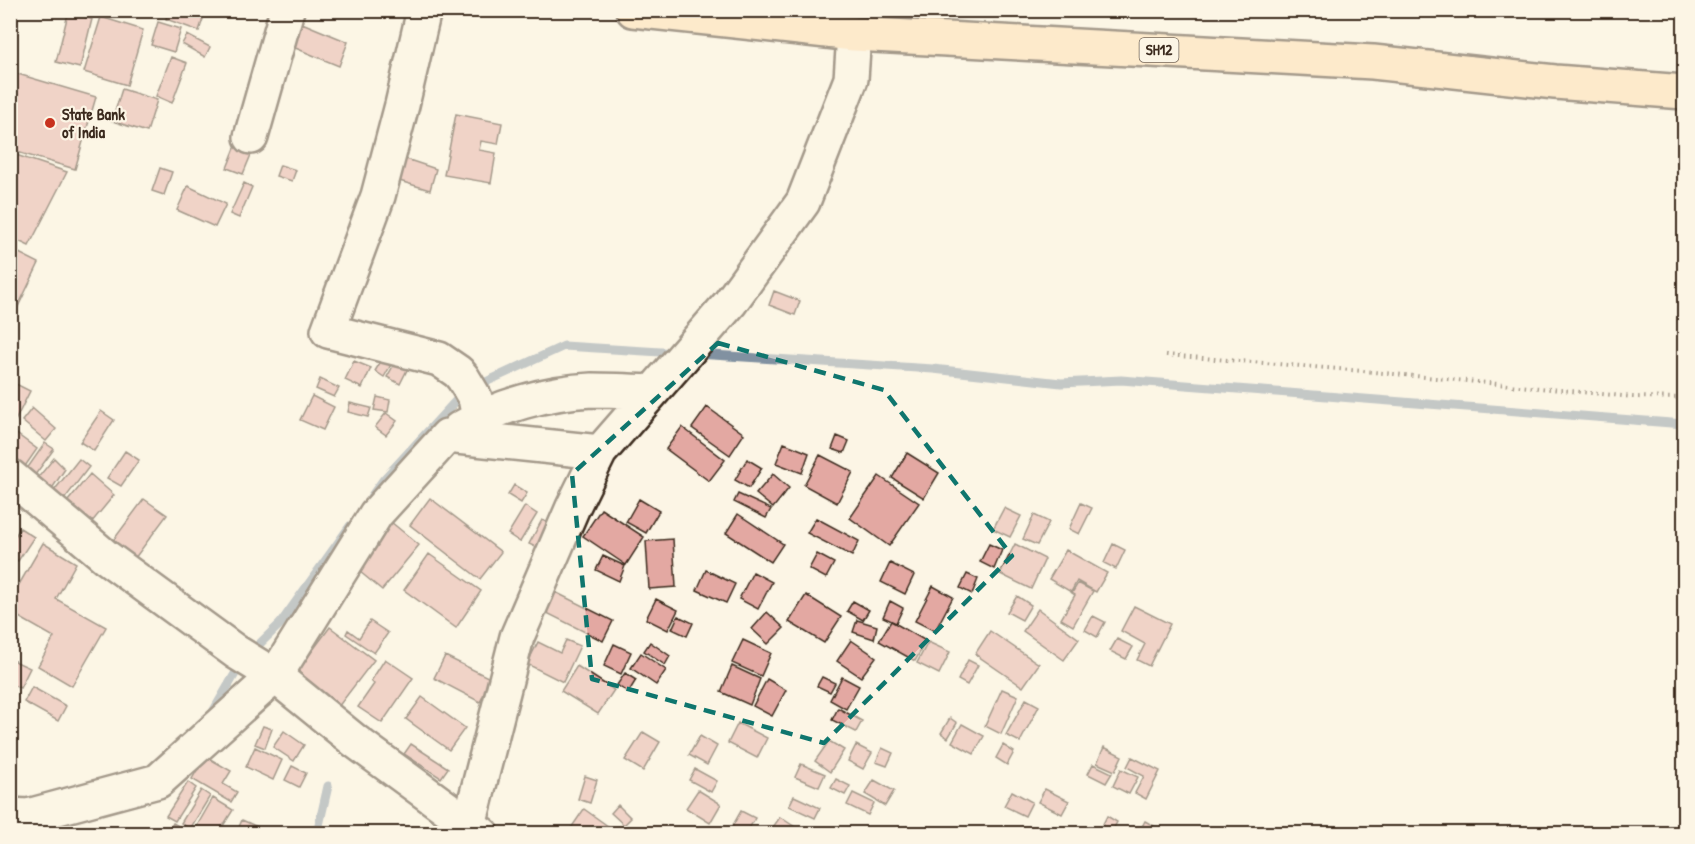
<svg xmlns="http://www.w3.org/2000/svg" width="1695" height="844" viewBox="0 0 1695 844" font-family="'Patrick Hand',sans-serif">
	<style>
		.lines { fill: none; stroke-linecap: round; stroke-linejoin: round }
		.stream { stroke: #8191a1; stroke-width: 9 }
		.building { fill: #e3a8a2; stroke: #3b2a1e; stroke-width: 1.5 }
		.minor-casing { stroke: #3b2a1e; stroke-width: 38 }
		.major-casing { stroke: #3b2a1e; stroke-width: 38 }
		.path { stroke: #3b2a1e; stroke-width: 4; stroke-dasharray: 1.5 4.5; stroke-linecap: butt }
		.minor { stroke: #fcf5e5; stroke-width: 33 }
		.major { stroke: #fedbac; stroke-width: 33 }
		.marked { fill: none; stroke: #0f766e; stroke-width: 4.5; stroke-dasharray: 12 8; stroke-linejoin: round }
		.poi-dot { fill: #c8321e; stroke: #fcf5e5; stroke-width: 2 }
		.labels { text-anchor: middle; stroke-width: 4.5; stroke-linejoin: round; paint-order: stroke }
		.shield { fill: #fcf5e5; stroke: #75675a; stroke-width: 1.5 }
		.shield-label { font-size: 15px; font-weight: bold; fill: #3b2a1e }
		.poi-label { font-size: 16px; font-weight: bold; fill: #3b2a1e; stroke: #fcf5e5; text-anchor: start }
	</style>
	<rect width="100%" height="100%" fill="#fcf5e5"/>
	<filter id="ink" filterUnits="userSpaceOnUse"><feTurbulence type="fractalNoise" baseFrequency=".0167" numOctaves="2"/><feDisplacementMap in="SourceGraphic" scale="12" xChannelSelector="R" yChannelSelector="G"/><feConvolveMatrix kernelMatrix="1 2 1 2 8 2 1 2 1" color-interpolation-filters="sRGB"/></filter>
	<g filter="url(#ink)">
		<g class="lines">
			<path class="stream" d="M697 354 933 369 1061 383 1121 380 1684 424
				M371 497 384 479 464 392 564 346 677 353
				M210 717 243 660 280 624 350 526
				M317 834 328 786"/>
		</g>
		<path class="building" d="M168 10H178L203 19 199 31 166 19Z
			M68 14 92 19 80 68 56 62Z
			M101 17 143 30 127 85 84 72Z
			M158 22 181 29 174 52 151 45Z
			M302 23 348 42 339 66 293 47Z
			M187 35 210 47 205 57 182 44Z
			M171 57 187 63 172 103 156 96Z
			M11 72 96 97 75 169 10 150Z
			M122 89 157 100 147 132 112 121Z
			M456 114 502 123 498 144 481 141 479 150 496 153 491 183 444 175Z
			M237 143 253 150 243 174 227 168Z
			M10 153 67 172 29 246 10 237Z
			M403 158 436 169 430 190 396 180Z
			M280 165 296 170 292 181 276 176Z
			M160 168 172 172 164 195 152 191Z
			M244 183 252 187 239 218 230 214Z
			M188 186 226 204 215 227 177 210Z
			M15 251 39 263 14 315 10 313V259Z
			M774 291 800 301 795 315 769 305Z
			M384 356 393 361 384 377 375 371Z
			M354 361 371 368 362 388 345 380Z
			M396 361 408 368 400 384 387 377Z
			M320 379 339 388 334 397 316 389Z
			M10 381 30 391 14 423 10 421Z
			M312 396 334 407 323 430 300 420Z
			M377 397 390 400 388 412 374 410Z
			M350 403 371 408 368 417 348 412Z
			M707 407 744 434 730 455 692 428Z
			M32 408 56 429 46 441 22 421Z
			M101 411 114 420 94 451 80 442Z
			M386 413 397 421 386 435 375 427Z
			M682 427 725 460 709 481 666 449Z
			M14 432 37 449 21 472 10 464V436Z
			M837 436 849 441 844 453 832 449Z
			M45 443 54 449 32 479 24 473Z
			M784 443 809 453 802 473 776 463Z
			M125 451 139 460 121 486 107 478Z
			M907 453 939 473 924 498 892 478Z
			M820 455 853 472 837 503 804 485Z
			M54 458 65 469 47 496 32 485Z
			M79 459 89 467 63 501 53 492Z
			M747 459 762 468 749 488 735 480Z
			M90 474 114 495 87 528 63 507Z
			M773 474 789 488 773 508 756 494Z
			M879 476 919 503 889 546 850 518Z
			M514 485 527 493 521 503 508 495Z
			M738 494 771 509 766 518 734 502Z
			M430 498 501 552 480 579 410 525Z
			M144 499 167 515 132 562 109 546Z
			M639 499 659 511 646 533 626 522Z
			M1081 503 1092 508 1079 534 1069 529Z
			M525 506 537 514 520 542 508 534Z
			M1004 508 1021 516 1010 537 993 529Z
			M601 509 644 537 626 565 583 536Z
			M738 514 783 544 771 562 726 533Z
			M1034 515 1049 522 1037 545 1023 539Z
			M816 518 859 541 852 556 807 533Z
			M542 520 557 527 544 551 529 544Z
			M391 522 419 545 382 590 354 567Z
			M20 528 34 537 18 561 10 556V544Z
			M673 539 676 587 649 589 646 541Z
			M43 543 76 563 56 599 106 627 72 686 38 666 54 637 10 612V600Z
			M989 544 1002 550 994 569 980 562Z
			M1015 544 1045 559 1031 589 1000 574Z
			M1113 544 1125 550 1116 569 1104 563Z
			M1066 550 1107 573 1096 592 1077 581 1071 592 1049 579Z
			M429 554 481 591 456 628 404 590Z
			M817 554 834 563 826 578 809 569Z
			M603 556 625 566 619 581 596 570Z
			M890 563 914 575 905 594 881 582Z
			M706 570 735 584 726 603 697 590Z
			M753 572 772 582 758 609 739 599Z
			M967 574 978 579 972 594 960 588Z
			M1078 583 1093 591 1073 626 1061 619 1075 595 1072 593Z
			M933 586 953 597 935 631 915 621Z
			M555 592 613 621 603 641 545 612Z
			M806 595 841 617 824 643 789 622Z
			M1017 596 1031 605 1022 620 1007 612Z
			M656 599 678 610 668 630 646 619Z
			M853 601 869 610 863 620 847 611Z
			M890 601 903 608 896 623 883 617Z
			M1134 606 1170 624 1149 666 1137 660 1145 644 1121 631Z
			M1038 609 1079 639 1064 660 1023 631Z
			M767 612 784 628 768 644 752 629Z
			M678 616 693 623 687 636 672 629Z
			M1093 616 1105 622 1097 637 1085 630Z
			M857 620 877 626 874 639 853 632Z
			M370 621 388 633 374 653 346 634 348 630 359 638Z
			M891 621 926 641 915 661 879 641Z
			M330 627 374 660 338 707 295 674Z
			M990 631 1039 664 1023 687 975 654Z
			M1117 639 1133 647 1126 659 1110 651Z
			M566 640 580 646 563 682 527 664 538 642 560 653Z
			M743 640 771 653 761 676 732 663Z
			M851 640 876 657 861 677 837 661Z
			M650 642 670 656 665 665 644 651Z
			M928 642 950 652 939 674 917 663Z
			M614 644 631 652 621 674 604 666Z
			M641 653 666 670 656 685 631 668Z
			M445 656 492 679 480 702 434 678Z
			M10 659 30 668 20 688 10 684Z
			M385 659 413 678 382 723 358 707 374 684 371 681Z
			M968 660 978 665 967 685 958 680Z
			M577 666 614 690 598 714 561 691Z
			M732 666 760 679 750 705 721 692Z
			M625 673 636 680 628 693 617 685Z
			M822 677 835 683 830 692 817 686Z
			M842 677 859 686 846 709 830 700Z
			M767 679 786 690 772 716 753 706Z
			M32 687 66 706 58 721 24 702Z
			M1002 689 1018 696 1001 734 985 726Z
			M422 697 465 728 449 750 406 719Z
			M1026 699 1039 706 1020 742 1006 735Z
			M838 708 862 721 856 732 832 720Z
			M950 718 957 723 948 738 941 733Z
			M738 723 767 738 757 758 728 743Z
			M962 724 984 736 974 754 952 742Z
			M263 726 272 729 265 748 255 744Z
			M284 731 304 745 294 761 273 747Z
			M643 732 660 742 643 771 625 760Z
			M700 736 717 746 707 765 689 755Z
			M829 741 844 750 830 772 815 761Z
			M411 744 448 768 441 778 404 754Z
			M856 745 872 753 863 769 848 761Z
			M1003 745 1014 752 1007 765 996 758Z
			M255 747 282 760 273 780 246 767Z
			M1104 747 1122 756 1115 771 1097 763Z
			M882 748 893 753 887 766 876 762Z
			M205 756 231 771 223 784 237 792 231 802 192 779Z
			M1132 757 1160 771 1146 799 1135 793 1144 776 1127 767Z
			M801 764 825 774 819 787 795 777Z
			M1093 764 1112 773 1106 783 1088 774Z
			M292 766 306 773 299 787 285 780Z
			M695 769 717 781 711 792 689 780Z
			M1121 769 1138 777 1129 794 1113 786Z
			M585 776 597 780 590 803 578 799Z
			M836 779 850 786 845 795 831 788Z
			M874 780 894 791 885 806 865 794Z
			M188 782 196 788 175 821 166 816Z
			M1045 789 1069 801 1062 814 1038 802Z
			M201 790 210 796 190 829 181 823Z
			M698 790 721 804 710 823 686 808Z
			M1012 791 1032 802 1025 816 1004 806Z
			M853 793 874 803 868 815 847 805Z
			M794 796 820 808 815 818 789 806Z
			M213 798 233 810 218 834H199L194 831Z
			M618 805 631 818 624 825 611 813Z
			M584 809 619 834H567Z
			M741 811 755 818 746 834 732 827Z
			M1107 816 1117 822 1111 834H1102L1099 832Z
			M780 817 798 829 795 834 769 833Z
			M242 820 271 833 270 834H236Z
			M1145 821 1161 830 1159 834H1138Z
			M173 823 192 834H167Z"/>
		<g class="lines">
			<defs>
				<path id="minor" d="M424 10 402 105 378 196 328 331 439 359 458 372 463 378 475 398 479 418
					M251 137 287 10
					M459 429C498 406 547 392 592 390 612 390 632 391 652 392
					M10 476 106 557 236 652 275 676 355 741 482 834
					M10 815 28 816 158 781 275 676 376 514 447 436 600 452
					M469 825 517 637 573 507 600 452 730 303 803 202 851 79 854 34"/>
				<path id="major" d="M633 10 854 34 1373 62 1555 82 1684 92"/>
			</defs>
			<use href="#minor" class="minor-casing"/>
			<use href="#major" class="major-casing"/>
			<path class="path" d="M1166 355 1363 371 1633 397 1684 398"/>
			<use href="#minor" class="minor"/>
			<use href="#major" class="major"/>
		</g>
	</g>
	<path d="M0 0H1695V844H0ZM718 343 884 390 1012 556 824 743 592 679 572 474Z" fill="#fcf5e5" fill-opacity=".55" fill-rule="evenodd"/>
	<path class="marked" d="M718 343 884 390 1012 556 824 743 592 679 572 474Z"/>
	<circle class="poi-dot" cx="50" cy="123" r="6"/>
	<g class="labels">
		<rect class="shield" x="1139.5" y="38" width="39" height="24" rx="4.5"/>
		<g class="shield-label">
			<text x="1159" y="55">SH12</text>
		</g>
		<g class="poi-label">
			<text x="62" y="120">State Bank<tspan x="62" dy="18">of India</tspan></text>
		</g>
	</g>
	<rect width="1695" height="844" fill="none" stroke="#fcf5e5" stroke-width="36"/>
	<rect x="18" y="18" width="1659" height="808" fill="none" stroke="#3b2a1e" stroke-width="2" filter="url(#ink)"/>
</svg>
